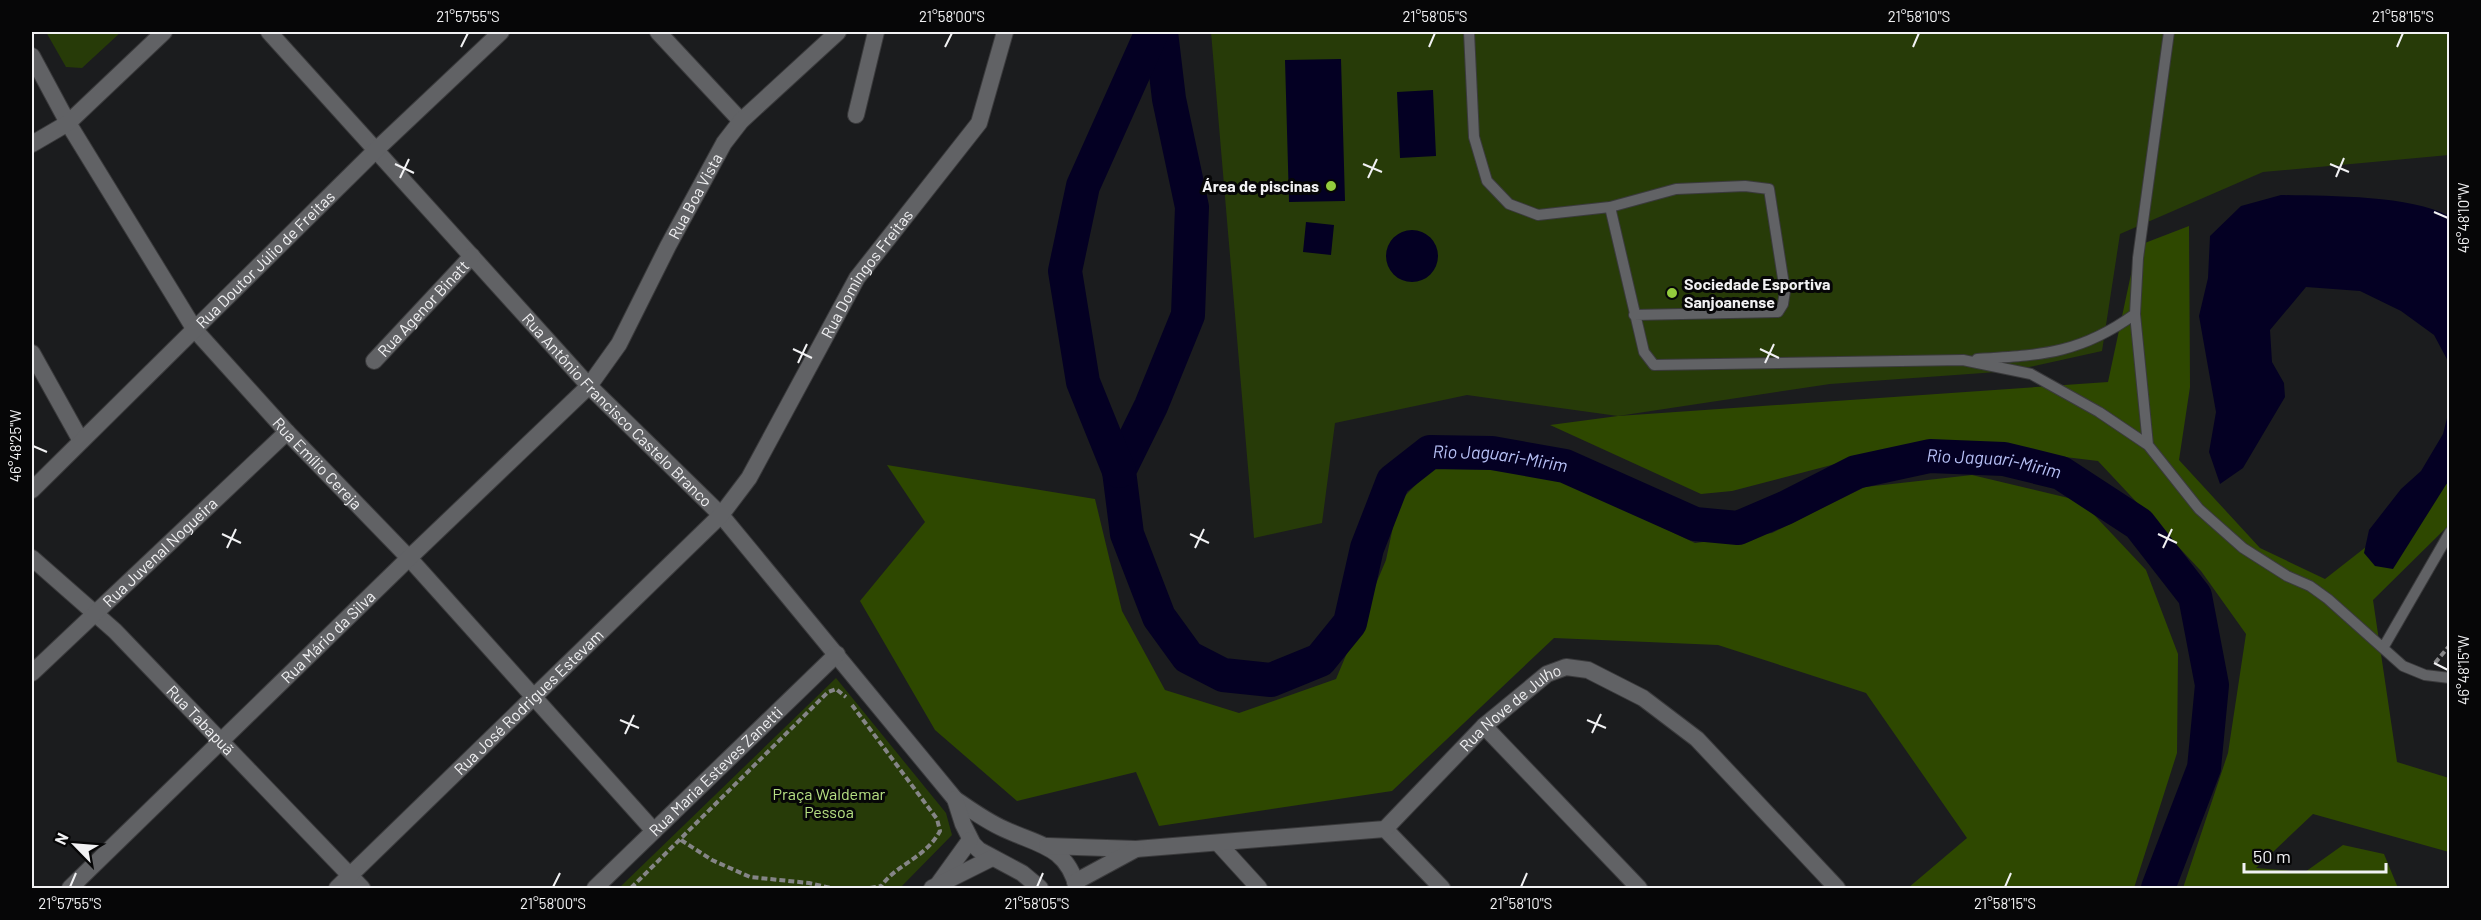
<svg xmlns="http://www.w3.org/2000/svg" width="2481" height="920" viewBox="0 0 2481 920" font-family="Barlow,sans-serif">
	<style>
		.green { fill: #273b08 }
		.forest { fill: #2e4800 }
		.water { fill: #040023 }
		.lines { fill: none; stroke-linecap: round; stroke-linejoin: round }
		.river { stroke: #040023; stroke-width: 34 }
		.service-casing { stroke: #3a3a3c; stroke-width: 12 }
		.minor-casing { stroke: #3a3a3c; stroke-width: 18 }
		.path { stroke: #858587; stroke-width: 4; stroke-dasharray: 6 3; stroke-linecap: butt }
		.service { stroke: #616265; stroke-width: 10 }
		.minor { stroke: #616265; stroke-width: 16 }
		.ticks { fill: none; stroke: #f1f1f3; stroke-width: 2 }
		.poi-dot { fill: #94cc3d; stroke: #060607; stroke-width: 2 }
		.labels { text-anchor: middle; stroke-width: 6; stroke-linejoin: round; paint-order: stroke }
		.poi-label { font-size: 16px; font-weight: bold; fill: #f1f1f3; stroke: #060607; text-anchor: end }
		.street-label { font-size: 16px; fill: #f1f1f3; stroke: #060607 }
		.park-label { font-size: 16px; fill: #b6e083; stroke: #060607 }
		.water-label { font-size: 18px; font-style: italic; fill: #b7c0f6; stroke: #060607 }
		.neatline { fill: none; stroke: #f1f1f3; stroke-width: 2 }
		.ticks-label { font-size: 15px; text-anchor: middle; fill: #f1f1f3 }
	</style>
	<rect width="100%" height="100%" fill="#1b1c1e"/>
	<path class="green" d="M46 32H121L82 68 66 67Z
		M1211 32H2449V155L2263 172 2120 234 2102 351 2011 371 1830 384 1618 416 1467 395 1335 423 1322 523 1254 538Z
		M836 678 946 813 952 835 900 888H619Z"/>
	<path class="forest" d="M2189 226 2190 387 2179 460 2260 548 2325 579 2449 482V525L2373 600 2397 762 2449 778V852L2313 814 2256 868 2305 872 2343 845 2384 854 2398 888H2183L2228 753 2246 634 2201 571 2098 461 1927 440 1732 491 1701 494 1550 425 1618 416 2108 382 2137 246Z
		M1439 461 1548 473 1695 543 1772 533 1865 487 1972 475 2081 501 2146 570 2178 654 2177 753 2134 888H1908L1967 838 1866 693 1718 645 1554 638 1392 791 1159 826 1136 772 1017 801 935 730 860 601 925 522 887 465 1095 499 1122 611 1165 690 1239 713 1336 679 1386 560 1398 503Z"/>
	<path class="water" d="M1341 59 1345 201 1289 202 1285 60Z
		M1433 90 1436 156 1400 158 1397 92Z
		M2281 195C2327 196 2409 195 2449 216V363L2434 335 2401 311 2360 291 2306 287 2270 330 2272 362 2284 383 2285 397 2243 468 2220 484 2209 452 2216 412 2199 316 2208 278 2210 236 2241 206Z
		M1306 222 1334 225 1331 255 1303 252Z
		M1386 256a26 26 0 1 1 52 0a26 26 0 1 1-52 0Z
		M2449 410V480L2393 569 2375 566 2364 553 2369 530 2401 489 2421 471 2443 434Z"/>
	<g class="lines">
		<g class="river">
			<path id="s1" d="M1161 32 1169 99 1192 207 1188 315 1151 406 1119 471 1127 534 1159 617 1188 657 1223 675 1271 680 1320 660 1350 623 1367 548 1393 481 1430 452 1492 453 1565 466 1695 524 1738 528 1785 508 1856 472 1930 456 2004 459 2061 473 2139 524 2195 596 2212 685 2204 768 2158 888"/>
			<path d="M1119 471 1083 382 1065 271 1083 186 1152 32"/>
		</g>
		<defs>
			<path id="service" d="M1469 32 1474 137 1487 181 1509 204 1538 215 1610 207 1676 189 1745 186 1769 189 1785 291 1783 304 1778 312 1634 315
				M2169 32 2138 258 2135 314 2148 445 2199 509 2243 548 2287 576 2310 586 2328 599 2403 666 2425 675 2450 678
				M1610 207 1640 335 1644 352 1654 365 1963 360 2031 374 2099 412 2148 445
				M1977 359C2041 355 2080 354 2135 314
				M2383 648 2450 532"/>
			<g id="minor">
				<path id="s2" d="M269 32 589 386 721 515 955 799C971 810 986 821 1004 829 1038 845 1067 846 1077 888"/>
				<path d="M658 32 741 121"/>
				<path id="s3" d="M32 56 68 123 195 330 287 432 409 558 654 831"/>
				<path d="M856 115 876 32"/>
				<path d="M32 144 68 123 164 32"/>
				<path d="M32 353 81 441"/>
				<path id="s4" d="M374 361 472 256"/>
				<path id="s5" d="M32 490 377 149 501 32"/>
				<path id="s6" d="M32 558 115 631 362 888"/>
				<path id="s7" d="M32 673 287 432"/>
				<path d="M1484 726 1639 888"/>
				<path d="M955 799 963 824 973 844 979 850 1022 873 1040 888"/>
				<path d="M1385 829 1442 888"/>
				<path d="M1218 843 1259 888"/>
				<path id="s8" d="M1047 846 1136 849 1385 829 1484 726 1547 674 1566 667 1588 670 1643 698 1697 739 1837 888"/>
				<path d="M1075 882 1136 849"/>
				<path d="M939 883 970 840"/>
				<path id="s9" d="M70 888 409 558 589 386 619 344 668 246 724 143 741 121 838 32"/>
				<path id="s10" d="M337 888 721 515 749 478 857 278 979 123 1005 32"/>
				<path id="s11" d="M595 888 837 654"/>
				<path d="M932 888 992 858"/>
			</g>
		</defs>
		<use href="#service" class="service-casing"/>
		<use href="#minor" class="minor-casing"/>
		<path class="path" d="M2435 663 2450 645
			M852 705 937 819 940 831C925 859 894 865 880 888
			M681 840 712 860 750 877 809 883 831 888
			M631 888 828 692 836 689 846 697
			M870 888 881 886"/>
		<use href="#service" class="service"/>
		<use href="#minor" class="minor"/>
	</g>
	<path class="ticks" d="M461 47 468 33M945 47 952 33M1429 47 1435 33M1913 47 1919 33M2397 47 2403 33M395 164 414 173M1363 164 1382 172M2330 164 2349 172M2336 177 2344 158M400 178 409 159M1368 178 1377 159M2434 212 2448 218M793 349 812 358M1760 349 1779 358M798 363 807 344M1765 363 1774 344M33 446 47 452M222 534 241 543M1190 534 1209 543M2158 534 2177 543M227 548 236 529M1195 548 1204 529M2163 548 2172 529M2434 663 2448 670M620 720 639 728M1587 720 1606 728M1592 733 1601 714M625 734 634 715M70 887 76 873M553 887 560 873M1037 887 1043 873M1521 887 1527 873M2005 887 2011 873"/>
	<g class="poi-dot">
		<circle cx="1331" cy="186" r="6"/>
		<circle cx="1672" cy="293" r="6"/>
	</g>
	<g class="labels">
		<g class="poi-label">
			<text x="1319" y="192">Área de piscinas</text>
			<text x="1684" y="290" text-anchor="start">Sociedade Esportiva<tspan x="1684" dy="18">Sanjoanense</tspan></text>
		</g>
		<g class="street-label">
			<text dy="6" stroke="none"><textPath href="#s9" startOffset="940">Rua Boa Vista</textPath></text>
			<text dy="6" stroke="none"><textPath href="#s5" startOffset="328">Rua Doutor Júlio de Freitas</textPath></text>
			<text dy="6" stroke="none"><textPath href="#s10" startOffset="818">Rua Domingos Freitas</textPath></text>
			<text dy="6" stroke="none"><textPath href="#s4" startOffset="72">Rua Agenor Binatt</textPath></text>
			<text dy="6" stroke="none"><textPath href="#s2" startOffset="514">Rua Antônio Francisco Castelo Branco</textPath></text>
			<text dy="6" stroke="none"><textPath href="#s3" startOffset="500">Rua Emílio Cereja</textPath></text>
			<text dy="6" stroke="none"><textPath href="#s7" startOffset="176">Rua Juvenal Nogueira</textPath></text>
			<text dy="6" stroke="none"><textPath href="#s9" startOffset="360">Rua Mário da Silva</textPath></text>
			<text dy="6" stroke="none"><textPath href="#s10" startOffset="267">Rua José Rodrigues Estevam</textPath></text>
			<text dy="6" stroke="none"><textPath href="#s8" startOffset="514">Rua Nove de Julho</textPath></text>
			<text dy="6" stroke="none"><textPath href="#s6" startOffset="234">Rua Tabapuã</textPath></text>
			<text dy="6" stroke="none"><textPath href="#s11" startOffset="168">Rua Maria Esteves Zanetti</textPath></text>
		</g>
		<g class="park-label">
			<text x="829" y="800">Praça Waldemar<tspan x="829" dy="18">Pessoa</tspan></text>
		</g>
		<g class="water-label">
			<text dy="6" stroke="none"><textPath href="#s1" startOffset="1113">Rio Jaguari-Mirim</textPath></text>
			<text dy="6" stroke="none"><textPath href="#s1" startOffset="1635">Rio Jaguari-Mirim</textPath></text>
		</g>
	</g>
	<rect width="2481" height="920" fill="none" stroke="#060607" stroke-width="66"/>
	<g transform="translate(75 845) rotate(295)" stroke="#060607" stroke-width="4.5" paint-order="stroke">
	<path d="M0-4.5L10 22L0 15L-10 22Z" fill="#f1f1f3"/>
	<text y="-9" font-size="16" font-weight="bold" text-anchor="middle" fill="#f1f1f3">N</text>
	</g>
	<path d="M2244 863v9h142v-9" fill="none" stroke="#f1f1f3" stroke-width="3"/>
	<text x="2253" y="863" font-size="18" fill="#f1f1f3" stroke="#060607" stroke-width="4.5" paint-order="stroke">50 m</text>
	<rect x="33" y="33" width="2415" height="854" class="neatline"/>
	<g class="ticks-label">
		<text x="468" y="22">21°57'55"S</text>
		<text x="952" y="22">21°58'00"S</text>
		<text x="1435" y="22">21°58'05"S</text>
		<text x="1919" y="22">21°58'10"S</text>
		<text x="2403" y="22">21°58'15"S</text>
		<text transform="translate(2464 218) rotate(-90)" y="5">46°48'10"W</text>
		<text transform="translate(16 446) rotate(-90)" y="5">46°48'25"W</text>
		<text transform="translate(2464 670) rotate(-90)" y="5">46°48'15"W</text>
		<text x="70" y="909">21°57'55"S</text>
		<text x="553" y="909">21°58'00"S</text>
		<text x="1037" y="909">21°58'05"S</text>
		<text x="1521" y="909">21°58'10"S</text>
		<text x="2005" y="909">21°58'15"S</text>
	</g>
</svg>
